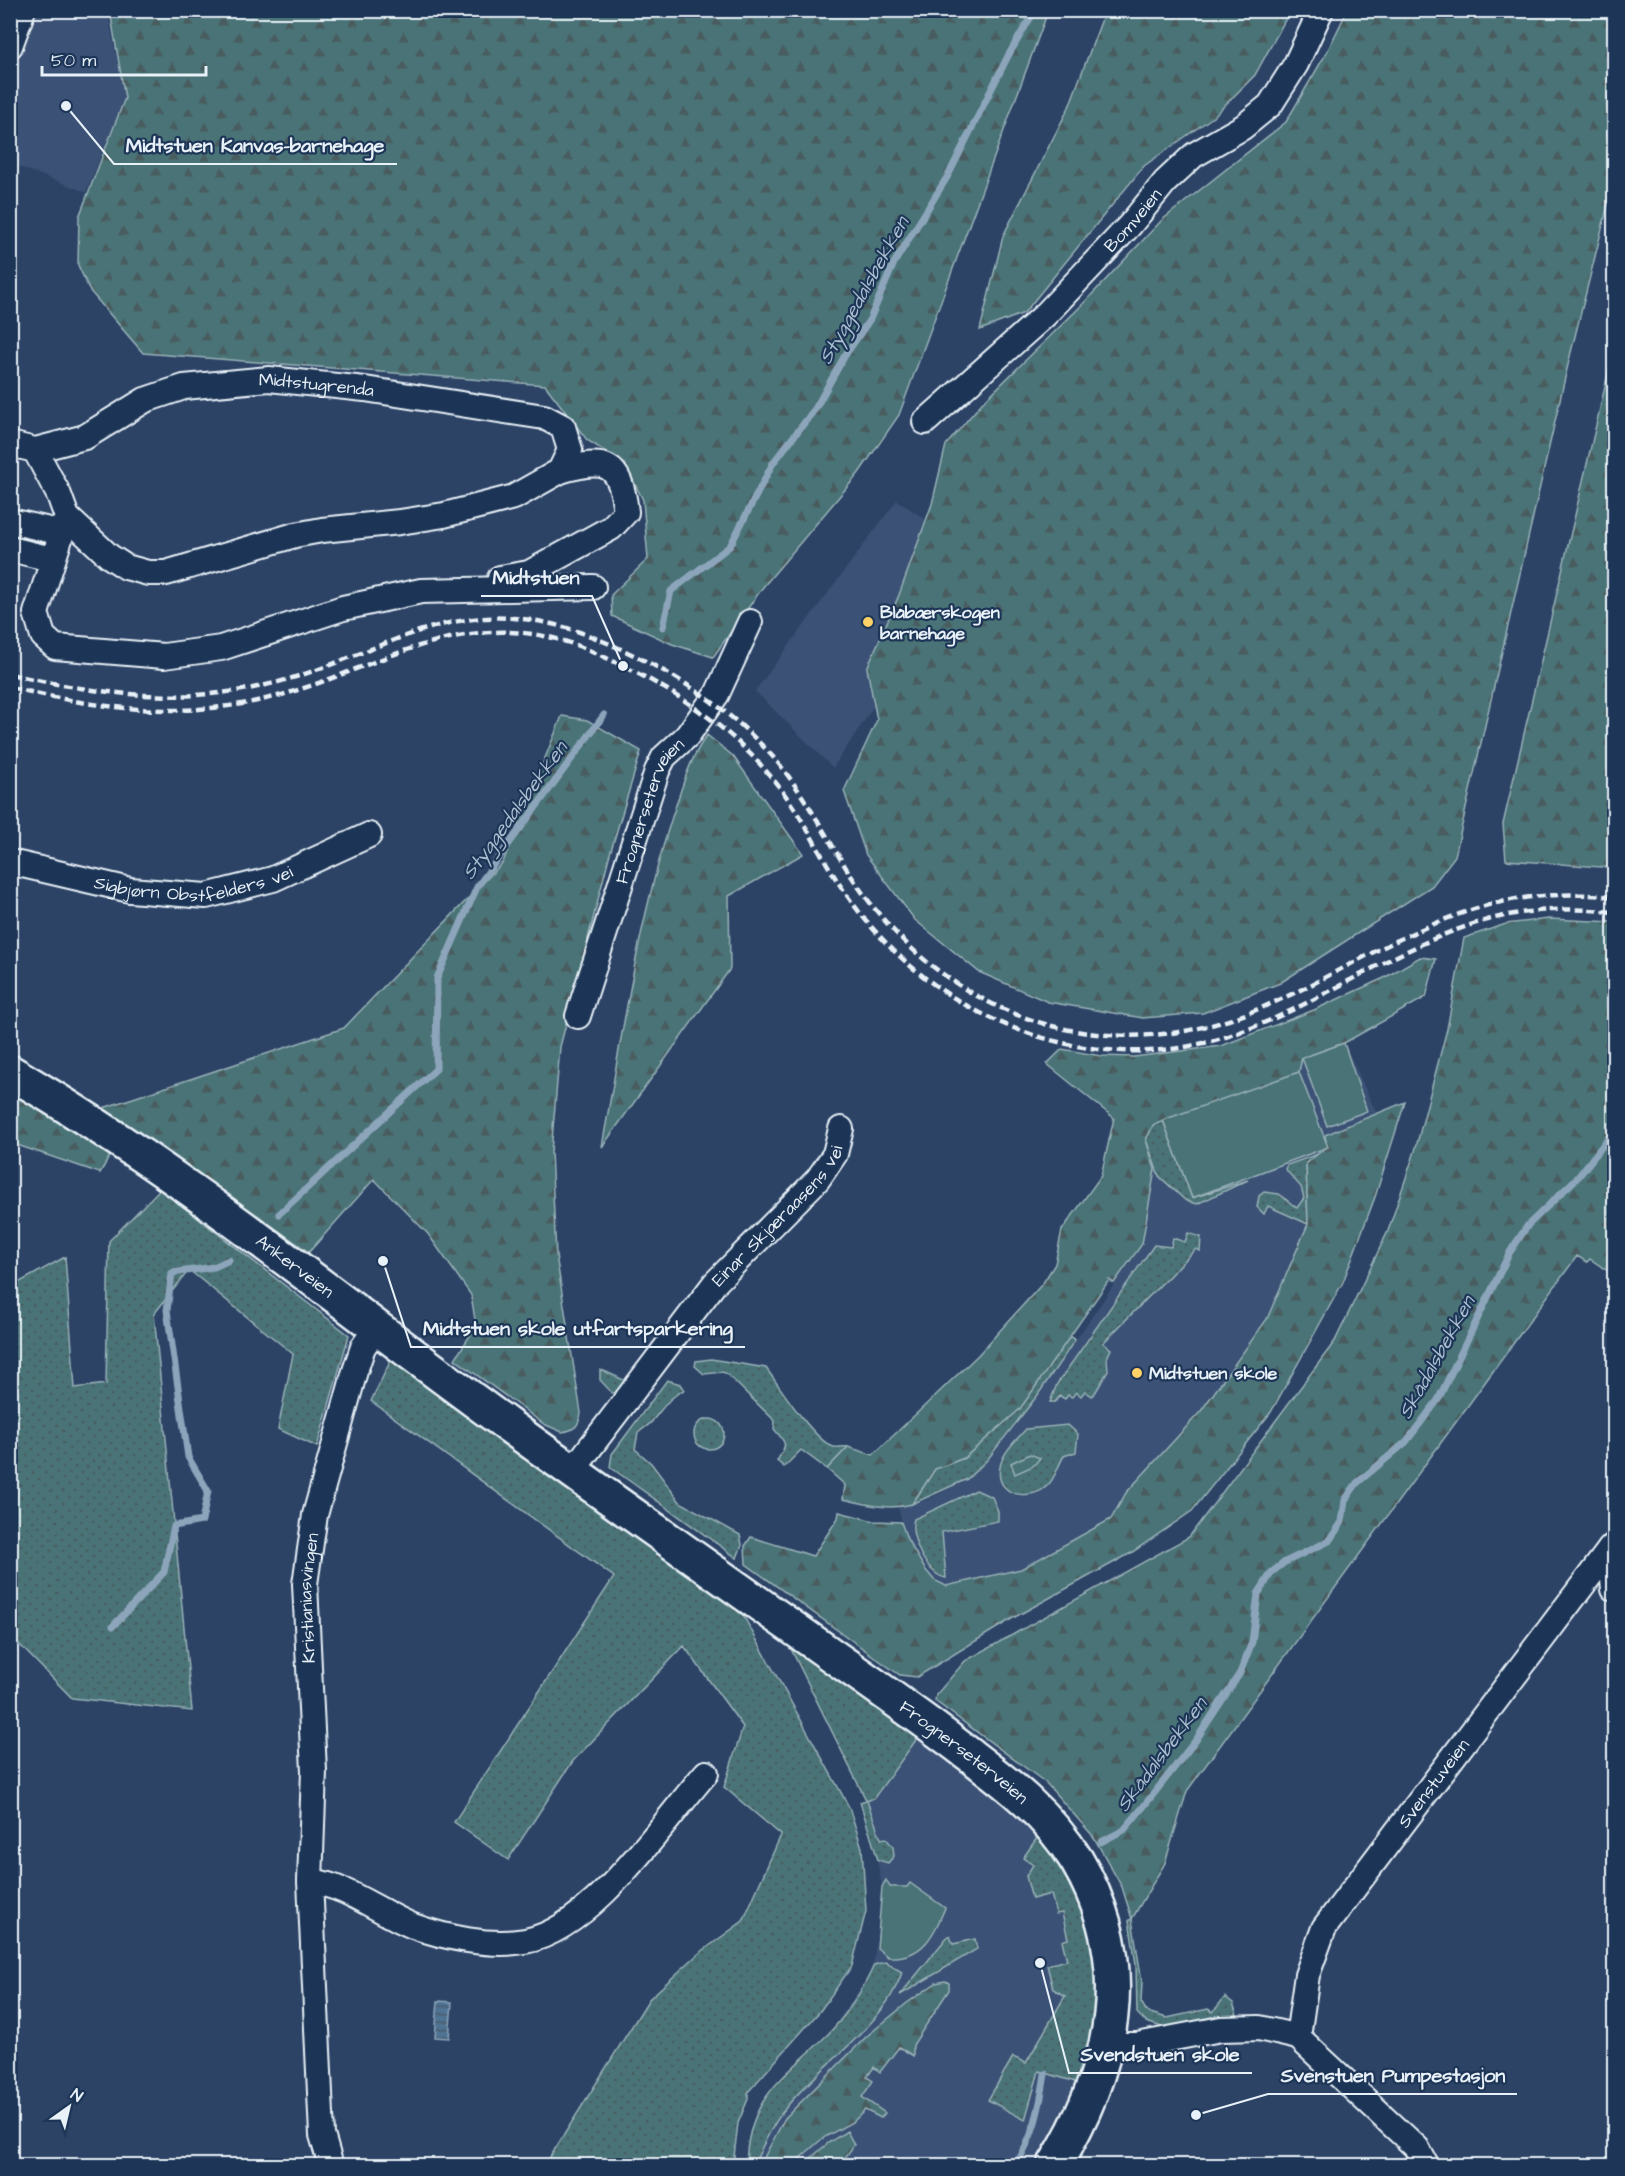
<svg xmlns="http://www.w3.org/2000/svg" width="1625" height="2176" viewBox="0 0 1625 2176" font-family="'Architects Daughter',sans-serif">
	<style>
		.built { fill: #3b5174 }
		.grass { fill: url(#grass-dots); stroke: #99b2b8; stroke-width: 1.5 }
		.forest { fill: url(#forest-firs); stroke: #99b2b8; stroke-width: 1.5 }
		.green { fill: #4a7377; stroke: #99b2b8; stroke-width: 1.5 }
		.water { fill: url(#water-rules); stroke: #8da5bb; stroke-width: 1.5 }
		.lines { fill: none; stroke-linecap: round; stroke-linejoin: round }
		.stream { stroke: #8da5bb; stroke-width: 7 }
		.street-casing { stroke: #e8f1f8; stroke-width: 28 }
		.secondary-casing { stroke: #e8f1f8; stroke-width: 38 }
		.street { stroke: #1d3557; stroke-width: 24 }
		.secondary { stroke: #1d3557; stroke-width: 33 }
		.rail { stroke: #e8f1f8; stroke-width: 4.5; stroke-dasharray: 9 4.5; stroke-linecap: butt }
		.poi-dot { fill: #ffd166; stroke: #1d3557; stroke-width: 2 }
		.labels { text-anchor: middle; stroke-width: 4.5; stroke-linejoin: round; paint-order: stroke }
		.street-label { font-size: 18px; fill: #e8f1f8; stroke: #1d3557 }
		.poi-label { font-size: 18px; font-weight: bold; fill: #e8f1f8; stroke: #1d3557; text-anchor: start }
		.water-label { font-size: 20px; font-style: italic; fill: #abbfd0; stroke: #1d3557 }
		.leader { fill: none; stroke: #e8f1f8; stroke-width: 2 }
		.callout-dot { fill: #e8f1f8; stroke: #1d3557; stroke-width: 2 }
		.callout-label { font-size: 20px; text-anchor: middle; font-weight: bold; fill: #e8f1f8; stroke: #1d3557; stroke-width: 4.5; stroke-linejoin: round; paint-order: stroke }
	</style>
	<defs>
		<pattern id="grass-dots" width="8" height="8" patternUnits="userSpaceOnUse" patternTransform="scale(1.5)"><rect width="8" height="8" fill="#4a7377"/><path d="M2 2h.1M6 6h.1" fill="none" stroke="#485b5e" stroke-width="1.8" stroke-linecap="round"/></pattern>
		<pattern id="forest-firs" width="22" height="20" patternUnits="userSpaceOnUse" patternTransform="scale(1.5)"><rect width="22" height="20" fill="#4a7377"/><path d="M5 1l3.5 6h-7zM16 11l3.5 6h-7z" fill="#485b5e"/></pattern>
		<pattern id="water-rules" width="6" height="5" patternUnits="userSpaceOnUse" patternTransform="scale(1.5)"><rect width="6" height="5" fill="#507393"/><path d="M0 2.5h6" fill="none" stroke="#4a5b6b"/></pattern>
	</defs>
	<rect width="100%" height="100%" fill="#2c4366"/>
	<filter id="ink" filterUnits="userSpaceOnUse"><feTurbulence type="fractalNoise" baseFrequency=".0167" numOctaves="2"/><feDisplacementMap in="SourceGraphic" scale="12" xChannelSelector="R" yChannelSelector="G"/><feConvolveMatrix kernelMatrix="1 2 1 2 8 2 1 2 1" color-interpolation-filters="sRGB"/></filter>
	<g filter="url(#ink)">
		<path class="built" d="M34 11H107L125 98 86 192 11 164 10 73Z
			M897 500 975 553 833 768 755 691Z
			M1344 1043 1377 1114 1325 1135 1328 1147 1308 1224 1267 1319 1201 1411 1126 1493 1112 1519 1021 1569 946 1586 934 1580 907 1539 898 1508 926 1500 956 1485 987 1460 1037 1396 1142 1244 1163 1120 1302 1058Z
			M919 1736 1010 1806 1039 1835 1066 1872 1085 2070 1057 2131 1035 2165 746 2166 751 2131 761 2104 774 2085 828 2035 871 1973 881 1917 882 1887 874 1842 860 1802 874 1798Z"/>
		<path class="grass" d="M1163 1120 1192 1198 1248 1180 1197 1204 1185 1200 1159 1176 1146 1140 1153 1125Z
			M1318 1154 1306 1163 1308 1224 1268 1206 1264 1214 1257 1207 1259 1196 1264 1192 1279 1194 1297 1208 1304 1198 1301 1187 1285 1169 1287 1165Z
			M160 1189 349 1335 317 1447 278 1429 293 1354 189 1270 154 1314 192 1711 72 1698 11 1636V1287L65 1257 75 1388 106 1384 109 1241Z
			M1188 1233 1201 1237 1200 1251 1196 1249 1103 1343 1111 1349 1107 1358 1108 1371 1095 1393 1092 1396 1085 1391 1081 1396 1076 1392 1072 1397 1068 1395 1065 1399 1060 1396 1055 1402H1050L1057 1384 1154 1245 1171 1247 1173 1238 1185 1242Z
			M1070 1336 1075 1340 1037 1396 987 1460 967 1479 912 1504 935 1469 964 1458 1019 1409Z
			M711 1359 766 1368C778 1384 814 1441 834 1447 838 1448 843 1446 848 1447L827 1469 801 1450 784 1467 777 1461C787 1444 788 1445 774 1429L775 1421 727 1374 723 1372 704 1374 695 1366 696 1361Z
			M391 1360 739 1608 849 1807 862 1848 866 1911 852 1966 820 2011 748 2092V2099L738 2123 733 2165H545L649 1999 697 1955 743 1921 781 1835 724 1787 743 1727 684 1646 573 1761 508 1860 454 1822 614 1577 371 1401Z
			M600 1370 604 1371 628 1382 615 1396 600 1380Z
			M667 1380 680 1384 684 1390C669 1397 664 1407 653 1420 650 1425 643 1428 638 1433L635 1449 651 1463 680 1502 740 1535 742 1545 737 1558 610 1467 612 1454Z
			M694 1434a15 15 0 1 1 30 0a15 15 0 1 1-30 0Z
			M1068 1425 1078 1434 1076 1452 1064 1456C1058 1465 1056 1477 1048 1485 1032 1502 994 1497 1000 1467 1002 1453 1017 1439 1026 1429Z
			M976 1490 992 1497 998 1511V1521L942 1532 946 1578C927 1575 908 1536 914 1519Z
			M790 1647 919 1736 874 1798 867 1801 881 1839 886 1838 893 1847 894 1856 888 1863 878 1860 860 1802 866 1800Z
			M1039 1835C1099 1909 1110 1994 1079 2083L1039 2071 1025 2120 988 2100 1013 2057 1026 2063 1065 1996 1053 1989 1047 1965 1067 1960 1062 1941 1068 1939 1062 1913 1056 1914 1051 1894 1032 1899 1026 1876 1033 1865 1023 1858Z
			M1132 1919 1142 1982 1141 2002 1147 2012 1167 2018 1208 2009 1213 2012 1225 1997 1233 2003 1237 2015 1162 2027 1146 2022 1137 2013 1136 1964 1129 1920Z
			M948 1936H950L953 1944 975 1939 977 1949 900 1995Z
			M885 1962 902 1972C886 2024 821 2065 788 2105 773 2123 763 2144 754 2165H746C748 2097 782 2080 825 2037 845 2018 863 1990 874 1965Z"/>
		<path class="forest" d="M110 11H1048L899 415 859 473 763 587 713 657 672 644 612 616 611 595 648 559 643 500 625 464 587 440 545 385 143 353 90 291 78 265 79 217 125 98Z
			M1105 11H1290L1255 75 1213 117 1144 166 1024 313 980 330 1003 236 1069 107Z
			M1347 11H1614V181L1570 356 1455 856 1432 886 1280 983 1203 1013 1143 1018 1048 1002 979 972 915 920 866 855 844 791 877 720 867 668 899 595 932 504 946 445 981 404 1081 306 1162 220 1286 122 1327 52Z
			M1614 348V868L1506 860 1503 824Z
			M562 716 587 720 641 751 609 857 560 1047 551 1152 556 1255 581 1413C579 1426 575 1430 562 1432L544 1424 455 1359 476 1326 471 1295 428 1234 374 1179 309 1252 103 1108 344 1028 503 862Z
			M707 735 733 756 803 854 729 896 730 969 602 1147C622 1036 638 922 673 814 683 785 689 760 707 735Z
			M1549 919 1614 922V1275L1590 1259 1587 1262 1577 1256 1187 1791 1165 1863 1132 1919 1122 1887 1093 1836 1046 1783 935 1701 936 1695 965 1661 1189 1537 1335 1341 1388 1231 1415 1151 1447 1029 1464 938 1506 924Z
			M1420 957 1436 959 1426 997 1344 1043 1302 1058 1299 1072 1153 1125 1146 1140 1155 1169 1142 1244 1114 1283 1109 1280 1020 1409 964 1458 935 1469 912 1504C888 1511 867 1504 843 1499L845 1485 827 1469 848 1447 873 1455 978 1355 1043 1283 1055 1264 1062 1230 1101 1176 1114 1118 1047 1064 1062 1049 1101 1056 1134 1057 1221 1046 1314 1010 1384 978Z
			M11 1089 111 1154 100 1173 11 1143Z
			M1405 1102 1375 1197 1343 1282 1271 1412 1192 1511 1131 1553 1013 1618 917 1677 900 1675 894 1671 746 1564 745 1546 751 1537 813 1556 838 1518 839 1512 874 1521 901 1522 907 1539 925 1569 934 1580 946 1586 1021 1569 1111 1519 1126 1493 1201 1411 1267 1319 1308 1224 1306 1163 1327 1147 1325 1135Z
			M945 1981 949 1983V1990L913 2045V2056L899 2047 880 2072 874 2067 867 2077 873 2081 862 2097 885 2113 881 2118 865 2110 854 2121 823 2138 792 2165H760L785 2118 867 2036 907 2003 936 1983Z
			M847 2131 854 2145 840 2165H803L828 2143Z"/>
		<path class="green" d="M1344 1043 1367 1111 1327 1126 1302 1058Z
			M1299 1072 1328 1147 1192 1198 1163 1120Z
			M1030 1454 1040 1458 1033 1466 1015 1474 1011 1463Z
			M886 1880 890 1887H907L910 1883 945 1908C933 1936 923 1959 888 1957L877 1948 882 1887Z"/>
		<path class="water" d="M438 2001 452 2002 449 2038 435 2037Z"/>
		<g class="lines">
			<path class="stream" d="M663 627 671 591 730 546 773 463 815 409 844 357 870 319 894 263 949 174 1008 56 1035 10
				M279 1214 436 1069 437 978 477 887 604 715
				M113 1626 164 1572 174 1526 202 1521 208 1491 188 1457 167 1310 172 1273 214 1267 229 1260
				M1101 1842 1124 1830 1144 1806 1196 1740 1240 1673 1252 1642 1258 1594 1272 1572 1285 1562 1329 1541 1342 1522 1345 1500 1357 1483 1406 1442 1438 1400 1510 1252 1528 1225 1578 1177 1614 1131
				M1015 2166C1034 2137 1040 2107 1045 2074"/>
			<defs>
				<g id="street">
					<path d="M10 46 22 13"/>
					<path id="s1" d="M925 422 1045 315 1130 225 1165 182 1194 155 1243 127 1270 105 1296 64 1321 10"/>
					<path id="s2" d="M10 444 35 450 85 437 145 400 184 387 269 379 365 389 544 417 563 427 570 450 560 471 514 497 444 515 400 522 322 530 295 535 166 573H148L126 567 109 556 67 517 59 495 35 450"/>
					<path d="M67 517 36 613 43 636 55 647 164 656 221 648 343 608 421 591 593 587"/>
					<path d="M10 521 62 533"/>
					<path d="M10 549 43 557"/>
					<path d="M500 578 529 573 611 528 626 512C620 461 606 458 560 471"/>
					<path id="s3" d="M10 862 130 890 206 896 273 879 369 835"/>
					<path id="s4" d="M578 1016 657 771 664 757 687 736 717 694 750 622"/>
					<path id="s5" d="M573 1470 715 1283 818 1179 835 1154 841 1129"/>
					<path d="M1614 1545 1610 1549 1614 1589"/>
					<path d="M310 1881C348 1886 378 1912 413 1926 447 1938 490 1947 525 1941 593 1929 662 1823 706 1773"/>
					<path id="s6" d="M1298 2037 1307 1975 1324 1928 1610 1549"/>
					<path d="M1108 2045H1137L1221 2029 1259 2028 1298 2037 1417 2148 1427 2166"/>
					<path id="s7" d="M331 2166 322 2135 310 1881 314 1771 305 1584 315 1515 355 1371 363 1347 377 1327"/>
				</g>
				<g id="secondary">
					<path id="s8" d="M10 1072C187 1175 346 1308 512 1428 617 1504 724 1579 830 1654 873 1684 916 1714 958 1746 1003 1780 1047 1812 1077 1861 1138 1965 1114 2068 1054 2166"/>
				</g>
			</defs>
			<use href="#street" class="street-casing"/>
			<use href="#secondary" class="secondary-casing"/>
			<use href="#street" class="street"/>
			<use href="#secondary" class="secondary"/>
			<path class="rail" d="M10 674C91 693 171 704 253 688 384 661 450 581 593 637 660 664 725 703 773 757 807 796 829 844 858 886 913 967 999 1024 1097 1034 1244 1049 1327 963 1454 916 1506 896 1560 891 1614 897
				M10 687C86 706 158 717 235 705 365 686 456 591 593 652 662 682 729 723 776 783 803 816 820 856 844 891 904 980 999 1040 1107 1050 1256 1064 1348 962 1480 922 1524 909 1568 907 1614 912"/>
		</g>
	</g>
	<g class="poi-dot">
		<circle cx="868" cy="622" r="6"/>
		<circle cx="1137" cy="1373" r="6"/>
	</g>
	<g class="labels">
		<g class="street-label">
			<text dy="6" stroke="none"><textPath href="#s1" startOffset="290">Bomveien</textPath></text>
			<text dy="6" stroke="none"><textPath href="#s2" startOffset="322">Midtstugrenda</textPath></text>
			<text dy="6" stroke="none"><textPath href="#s4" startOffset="218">Frognerseterveien</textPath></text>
			<text dy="6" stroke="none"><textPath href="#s3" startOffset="188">Sigbjørn Obstfelders vei</textPath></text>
			<text dy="6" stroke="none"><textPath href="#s5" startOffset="327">Einar Skjæraasens vei</textPath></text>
			<text dy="6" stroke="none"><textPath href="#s8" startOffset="345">Ankerveien</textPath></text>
			<text dy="6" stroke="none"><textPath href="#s7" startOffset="570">Kristianiasvingen</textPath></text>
			<text dy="6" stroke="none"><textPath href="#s8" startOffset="1172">Frognerseterveien</textPath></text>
			<text dy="6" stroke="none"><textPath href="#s6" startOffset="294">Svenstuveien</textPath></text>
		</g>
		<g class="poi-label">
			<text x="880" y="618">Blåbærskogen<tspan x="880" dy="21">barnehage</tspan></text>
			<text x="1149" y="1379">Midtstuen skole</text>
		</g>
		<g class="water-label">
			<text transform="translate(863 290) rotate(-61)" y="7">Styggedalsbekken</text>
			<text transform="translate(514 810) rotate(-54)" y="7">Styggedalsbekken</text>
			<text transform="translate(1436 1357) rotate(-61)" y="7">Skådalsbekken</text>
			<text transform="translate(1161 1754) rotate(-53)" y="7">Skådalsbekken</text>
		</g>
	</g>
	<path class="leader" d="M66 106L114 164H397M623 666L592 596H481M383 1261L411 1347H745M1040 1963L1069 2073H1252M1196 2115L1268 2094H1517"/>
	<g class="callout-dot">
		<circle cx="66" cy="106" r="6"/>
		<circle cx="623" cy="666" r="6"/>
		<circle cx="383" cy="1261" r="6"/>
		<circle cx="1040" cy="1963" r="6"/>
		<circle cx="1196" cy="2115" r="6"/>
	</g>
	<g class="callout-label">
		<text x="255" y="152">Midtstuen Kanvas-barnehage</text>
		<text x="536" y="584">Midtstuen</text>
		<text x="578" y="1335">Midtstuen skole utfartsparkering</text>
		<text x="1160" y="2061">Svendstuen skole</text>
		<text x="1393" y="2082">Svenstuen Pumpestasjon</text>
	</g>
	<rect width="1625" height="2176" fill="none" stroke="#1d3557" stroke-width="36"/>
	<rect x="18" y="18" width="1589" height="2140" fill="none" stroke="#e8f1f8" stroke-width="2" filter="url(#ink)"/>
	<g transform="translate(69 2107) rotate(34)" stroke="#1d3557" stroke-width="4.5" paint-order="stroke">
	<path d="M0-4.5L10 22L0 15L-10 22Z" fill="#e8f1f8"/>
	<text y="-9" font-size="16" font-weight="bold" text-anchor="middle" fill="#e8f1f8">N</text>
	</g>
	<path d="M42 66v9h164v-9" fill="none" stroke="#e8f1f8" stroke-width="3"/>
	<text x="51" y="66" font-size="18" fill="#e8f1f8" stroke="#1d3557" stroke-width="4.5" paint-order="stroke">50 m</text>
</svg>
